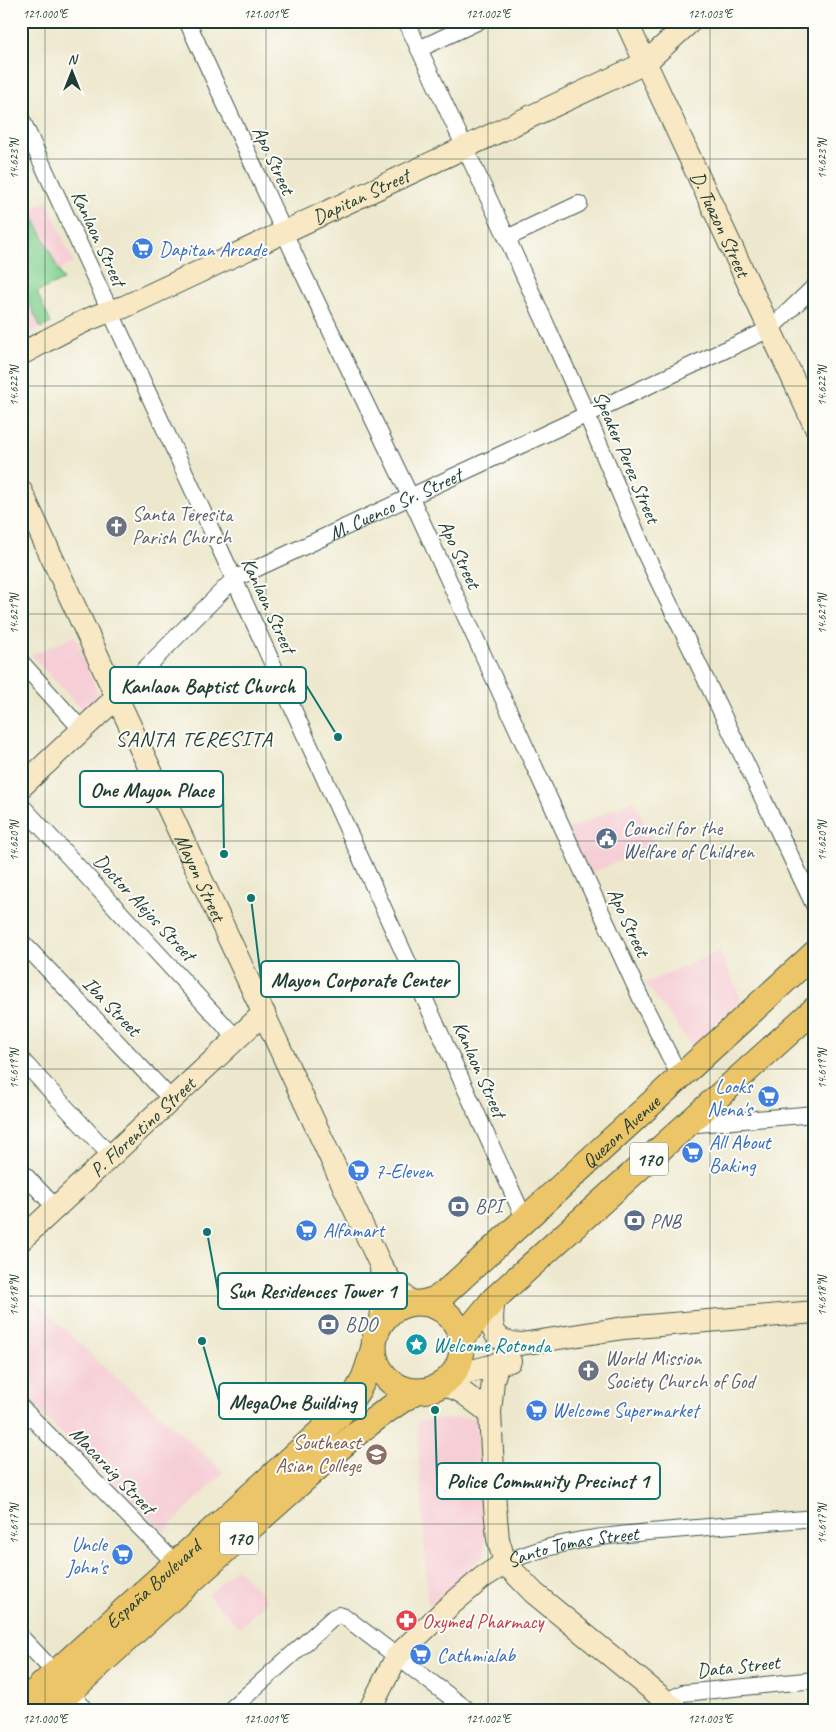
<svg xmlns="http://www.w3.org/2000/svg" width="836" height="1732" viewBox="0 0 836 1732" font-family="Caveat,sans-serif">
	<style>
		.built { fill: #f6cfd6 }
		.green { fill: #85d291; stroke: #528862 }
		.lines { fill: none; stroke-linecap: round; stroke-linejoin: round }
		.street-casing { stroke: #3e574b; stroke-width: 18 }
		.secondary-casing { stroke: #3e574b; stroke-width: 24 }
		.primary-casing { stroke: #3e574b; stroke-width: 27 }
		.street { stroke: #fff; stroke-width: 16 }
		.secondary { stroke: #f8e8c3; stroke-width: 22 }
		.primary { stroke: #edc569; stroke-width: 25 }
		.ticks { fill: none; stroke: #1f3d34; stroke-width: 1; stroke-opacity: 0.45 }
		.labels { text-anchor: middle; stroke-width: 4; stroke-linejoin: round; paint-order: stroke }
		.shield { fill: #fdfcf7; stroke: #62766e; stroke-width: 1 }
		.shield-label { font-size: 19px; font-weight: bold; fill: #1f3d34 }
		.street-label { font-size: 20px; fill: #1f3d34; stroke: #fdfcf7 }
		.shop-label { font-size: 20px; fill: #366cbe; stroke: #fdfcf7; text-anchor: start }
		.worship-label { font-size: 20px; fill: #5b616d; stroke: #fdfcf7; text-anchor: start }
		.service-label { font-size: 20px; fill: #4e5e75; stroke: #fdfcf7; text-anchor: start }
		.culture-label { font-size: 20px; fill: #0d838f; stroke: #fdfcf7; text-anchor: start }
		.education-label { font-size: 20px; fill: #785e54; stroke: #fdfcf7; text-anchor: end }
		.health-label { font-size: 20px; fill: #be3a42; stroke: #fdfcf7; text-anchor: start }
		.quarter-label { font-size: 22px; letter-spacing: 1px; fill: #1f3d34; stroke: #fdfcf7 }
		.leader { fill: none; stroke: #0f766e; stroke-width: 2 }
		.callout-dot { fill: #0f766e; stroke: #fdfcf7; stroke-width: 2 }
		.callout { fill: #fdfcf7; stroke: #0f766e; stroke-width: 2 }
		.callout-label { font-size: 21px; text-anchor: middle; font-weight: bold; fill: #1f3d34 }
		.neatline { fill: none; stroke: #1f3d34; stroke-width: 2 }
		.ticks-label { font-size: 12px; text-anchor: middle; fill: #1f3d34 }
	</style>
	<rect width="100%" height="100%" fill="#fdfcf7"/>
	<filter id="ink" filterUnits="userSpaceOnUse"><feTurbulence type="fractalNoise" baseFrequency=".02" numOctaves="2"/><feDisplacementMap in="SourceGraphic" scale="10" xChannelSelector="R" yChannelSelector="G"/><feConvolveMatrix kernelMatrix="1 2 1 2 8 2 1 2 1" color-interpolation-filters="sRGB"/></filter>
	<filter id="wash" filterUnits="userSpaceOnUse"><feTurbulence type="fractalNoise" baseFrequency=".0096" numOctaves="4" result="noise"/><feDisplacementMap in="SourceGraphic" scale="20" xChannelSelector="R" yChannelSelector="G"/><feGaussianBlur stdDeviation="1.12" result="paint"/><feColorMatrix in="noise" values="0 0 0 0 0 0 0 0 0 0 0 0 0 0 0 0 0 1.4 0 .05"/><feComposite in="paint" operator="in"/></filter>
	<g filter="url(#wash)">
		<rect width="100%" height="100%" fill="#ede8cd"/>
		<path class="built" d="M21 172 30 190 21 194Z
			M47 202 74 263 59 270 34 215 21 220V213Z
			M21 286 41 328 21 337Z
			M75 636 99 697 81 709 31 655Z
			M634 800 655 845 581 878 560 833Z
			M720 951 741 999 692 1046 645 983Z
			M21 1287 110 1373 148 1404 224 1472 164 1532 21 1394Z
			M477 1417 485 1555 428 1607 417 1421Z
			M236 1568 268 1600 240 1628 208 1596Z"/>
		<path class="green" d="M33 215 63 280 37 292 51 323 41 328 21 286V220Z"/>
	</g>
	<g filter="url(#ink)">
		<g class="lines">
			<defs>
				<g id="street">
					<path d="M187 21 301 269 411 498 644 1005 680 1077"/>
					<path d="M406 21 507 238 587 415 645 553 815 907"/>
					<path d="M419 49 479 21"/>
					<path d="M21 118 234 579 525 1220"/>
					<path d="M507 238 579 204"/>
					<path d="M21 662 82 730"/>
					<path id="s1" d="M117 697 234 579 770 329 815 286"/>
					<path d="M21 805 237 1039"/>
					<path d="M21 941 172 1100"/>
					<path d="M21 1059 111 1156"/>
					<path d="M689 1122 697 1124 815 1114"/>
					<path d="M21 1171 56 1208"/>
					<path d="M21 1407 175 1563"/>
					<path id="s2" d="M505 1563C559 1538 615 1535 673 1530 720 1526 768 1522 815 1518"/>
					<path d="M21 1637 55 1673"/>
					<path d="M70 1691 86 1711"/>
					<path d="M669 1704 675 1697 683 1693 815 1680"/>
					<path d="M229 1711 334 1617 339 1615 345 1617 469 1711"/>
				</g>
				<g id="secondary">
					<path id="s3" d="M626 21 815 426"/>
					<path id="s4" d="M21 354C54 337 88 316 124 307L645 63 691 21"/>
					<path id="s5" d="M21 491 380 1264 395 1288 412 1303"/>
					<path d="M21 787 117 697"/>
					<path id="s6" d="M21 1240 264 1013"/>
					<path d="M381 1267 383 1299 381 1322"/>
					<path d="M494 1299C490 1326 489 1342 521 1344L624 1328 815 1312"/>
					<path d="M498 1363 493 1380 490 1413 495 1507 498 1539 505 1563 534 1593 678 1711"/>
					<path d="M453 1376 510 1361"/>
					<path d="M444 1384 462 1392 490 1413"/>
					<path d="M369 1711 397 1656 447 1608 482 1578 505 1563"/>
				</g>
				<g id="primary">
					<circle cx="418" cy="1347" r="44"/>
					<path id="s7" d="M422 1303 436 1299 446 1292 815 953"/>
					<path d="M462 1338 494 1299 815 1009"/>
					<path id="s8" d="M21 1704 340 1414C360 1391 365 1379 373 1350"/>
					<path d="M49 1711C124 1641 200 1572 277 1504 321 1465 364 1422 415 1392"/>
				</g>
			</defs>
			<use href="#street" class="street-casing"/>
			<use href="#secondary" class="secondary-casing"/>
			<use href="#primary" class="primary-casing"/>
			<use href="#street" class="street"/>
			<use href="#secondary" class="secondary"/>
			<use href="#primary" class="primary"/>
		</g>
	</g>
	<path class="ticks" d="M45 21V1711M266 21V1711M488 21V1711M710 21V1711M21 159H815M21 386H815M21 614H815M21 841H815M21 1069H815M21 1296H815M21 1524H815"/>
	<defs>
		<symbol id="supermarket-disc" viewBox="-11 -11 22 22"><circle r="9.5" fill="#3f7fe0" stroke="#fdfcf7"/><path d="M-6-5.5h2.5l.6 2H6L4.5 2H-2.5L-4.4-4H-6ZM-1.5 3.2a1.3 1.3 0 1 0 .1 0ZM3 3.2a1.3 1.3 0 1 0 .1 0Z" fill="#fff"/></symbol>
		<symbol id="church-disc" viewBox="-11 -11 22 22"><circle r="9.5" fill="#6b7280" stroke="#fdfcf7"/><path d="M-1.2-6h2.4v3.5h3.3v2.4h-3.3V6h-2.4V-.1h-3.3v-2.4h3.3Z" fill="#fff"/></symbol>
		<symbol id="civic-disc" viewBox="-11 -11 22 22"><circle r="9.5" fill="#5c6f8a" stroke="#fdfcf7"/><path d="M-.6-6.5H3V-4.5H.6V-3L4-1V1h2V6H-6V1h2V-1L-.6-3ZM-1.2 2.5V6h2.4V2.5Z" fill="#fff"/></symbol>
		<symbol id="bank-disc" viewBox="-11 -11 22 22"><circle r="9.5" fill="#5c6f8a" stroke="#fdfcf7"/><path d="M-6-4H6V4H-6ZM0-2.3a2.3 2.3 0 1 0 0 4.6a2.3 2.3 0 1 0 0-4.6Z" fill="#fff"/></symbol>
		<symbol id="sight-disc" viewBox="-11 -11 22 22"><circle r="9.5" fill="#0f9aa8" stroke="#fdfcf7"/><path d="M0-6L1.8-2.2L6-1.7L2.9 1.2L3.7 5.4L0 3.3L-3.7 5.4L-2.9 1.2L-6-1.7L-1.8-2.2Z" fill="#fff"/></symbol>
		<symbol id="university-disc" viewBox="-11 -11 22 22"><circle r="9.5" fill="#8d6e63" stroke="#fdfcf7"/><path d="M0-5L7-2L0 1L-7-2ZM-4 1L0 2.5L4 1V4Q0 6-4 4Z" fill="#fff"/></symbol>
		<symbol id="pharmacy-disc" viewBox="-11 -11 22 22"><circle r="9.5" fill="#e0444e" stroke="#fdfcf7"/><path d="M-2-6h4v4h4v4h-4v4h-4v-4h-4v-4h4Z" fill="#fff"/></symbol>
	</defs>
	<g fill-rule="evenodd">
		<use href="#supermarket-disc" x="130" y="236" width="25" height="25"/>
		<use href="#church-disc" x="104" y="514" width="25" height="25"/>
		<use href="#civic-disc" x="594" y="826" width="25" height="25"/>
		<use href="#supermarket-disc" x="756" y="1084" width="25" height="25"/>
		<use href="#supermarket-disc" x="680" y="1140" width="25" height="25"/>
		<use href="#supermarket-disc" x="346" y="1158" width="25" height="25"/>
		<use href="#bank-disc" x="446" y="1194" width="25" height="25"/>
		<use href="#bank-disc" x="622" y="1208" width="25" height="25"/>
		<use href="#supermarket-disc" x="294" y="1218" width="25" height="25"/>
		<use href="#bank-disc" x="316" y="1312" width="25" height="25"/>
		<use href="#sight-disc" x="404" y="1332" width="25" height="25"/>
		<use href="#church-disc" x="576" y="1358" width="25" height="25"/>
		<use href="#supermarket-disc" x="524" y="1398" width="25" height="25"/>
		<use href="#university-disc" x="364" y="1442" width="25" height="25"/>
		<use href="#supermarket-disc" x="110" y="1542" width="25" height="25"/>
		<use href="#pharmacy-disc" x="394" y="1608" width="25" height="25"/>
		<use href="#supermarket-disc" x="408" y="1642" width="25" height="25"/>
	</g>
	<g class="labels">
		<g class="shield">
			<rect x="630" y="1142.5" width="38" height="33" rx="4"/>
			<rect x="220" y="1521.5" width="38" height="33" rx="4"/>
		</g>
		<g class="shield-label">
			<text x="649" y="1166">170</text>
			<text x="239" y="1545">170</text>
		</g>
		<g class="street-label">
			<text transform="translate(274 160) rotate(65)" y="7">Apo Street</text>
			<text dy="7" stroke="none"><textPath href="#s4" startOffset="375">Dapitan Street</textPath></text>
			<text dy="7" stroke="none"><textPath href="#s3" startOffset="224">D. Tuazon Street</textPath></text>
			<text transform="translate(99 238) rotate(65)" y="7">Kanlaon Street</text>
			<text transform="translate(627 457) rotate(67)" y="7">Speaker Perez Street</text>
			<text dy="7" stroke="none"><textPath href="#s1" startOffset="344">M. Cuenco Sr. Street</textPath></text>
			<text transform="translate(460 554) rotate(65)" y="7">Apo Street</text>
			<text transform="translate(269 605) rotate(65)" y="7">Kanlaon Street</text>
			<text dy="7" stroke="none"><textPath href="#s5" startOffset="426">Mayon Street</textPath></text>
			<text transform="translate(145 907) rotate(47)" y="7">Doctor Alejos Street</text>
			<text transform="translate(629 922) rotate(65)" y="7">Apo Street</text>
			<text transform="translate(112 1006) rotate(46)" y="7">Iba Street</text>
			<text transform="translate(480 1069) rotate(66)" y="7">Kanlaon Street</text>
			<text dy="7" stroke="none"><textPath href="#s6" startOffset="166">P. Florentino Street</textPath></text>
			<text dy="7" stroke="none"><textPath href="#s7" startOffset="264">Quezon Avenue</textPath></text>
			<text transform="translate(113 1470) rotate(46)" y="7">Macaraig Street</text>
			<text dy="7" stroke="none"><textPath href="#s2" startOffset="70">Santo Tomas Street</textPath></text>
			<text dy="7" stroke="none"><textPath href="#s8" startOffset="178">España Boulevard</textPath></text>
			<text transform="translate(738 1666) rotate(-6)" y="7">Data Street</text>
		</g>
		<g class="shop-label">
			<text x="159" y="256">Dapitan Arcade</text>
			<text x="752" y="1093" text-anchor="end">Looks<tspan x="752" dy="23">Nena's</tspan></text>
			<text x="709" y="1149">All About<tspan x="709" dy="23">Baking</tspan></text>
			<text x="375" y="1178">7-Eleven</text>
			<text x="323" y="1237">Alfamart</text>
			<text x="552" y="1417">Welcome Supermarket</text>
			<text x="107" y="1551" text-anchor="end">Uncle<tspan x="107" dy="23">John's</tspan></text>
			<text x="437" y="1662">Cathmialab</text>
		</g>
		<g class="worship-label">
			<text x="132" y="521">Santa Teresita<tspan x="132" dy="23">Parish Church</tspan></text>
			<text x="605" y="1365">World Mission<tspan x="605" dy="23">Society Church of God</tspan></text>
		</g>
		<g class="service-label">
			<text x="623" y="835">Council for the<tspan x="623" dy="23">Welfare of Children</tspan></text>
			<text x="475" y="1213">BPI</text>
			<text x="650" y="1228">PNB</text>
			<text x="345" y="1331">BDO</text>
		</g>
		<g class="culture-label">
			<text x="433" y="1352">Welcome Rotonda</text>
		</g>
		<g class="education-label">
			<text x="361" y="1449">Southeast<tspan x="361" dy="23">Asian College</tspan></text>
		</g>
		<g class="health-label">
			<text x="422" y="1628">Oxymed Pharmacy</text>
		</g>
		<g class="quarter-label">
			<text x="194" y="746">SANTA TERESITA</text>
		</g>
	</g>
	<path class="leader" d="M338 737L306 685M224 854L223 789M251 898L261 979M207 1232L218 1291M202 1341L219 1401M435 1410L437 1481"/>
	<g class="callout-dot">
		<circle cx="338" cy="737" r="5"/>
		<circle cx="224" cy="854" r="5"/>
		<circle cx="251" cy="898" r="5"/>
		<circle cx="207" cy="1232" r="5"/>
		<circle cx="202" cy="1341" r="5"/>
		<circle cx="435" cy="1410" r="5"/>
	</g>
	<g class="callout">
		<rect x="110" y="667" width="196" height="36" rx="5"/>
		<rect x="80" y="771" width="143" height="36" rx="5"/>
		<rect x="261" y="961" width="198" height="36" rx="5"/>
		<rect x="218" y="1273" width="189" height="36" rx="5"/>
		<rect x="219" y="1383" width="147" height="36" rx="5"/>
		<rect x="437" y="1463" width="223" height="36" rx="5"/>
	</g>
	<g class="callout-label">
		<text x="208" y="693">Kanlaon Baptist Church</text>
		<text x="152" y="797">One Mayon Place</text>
		<text x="360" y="987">Mayon Corporate Center</text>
		<text x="312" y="1298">Sun Residences Tower 1</text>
		<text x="293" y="1409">MegaOne Building</text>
		<text x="548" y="1488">Police Community Precinct 1</text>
	</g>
	<rect width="836" height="1732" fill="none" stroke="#fdfcf7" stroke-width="55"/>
	<g transform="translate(72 72)" stroke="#fdfcf7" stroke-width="4" paint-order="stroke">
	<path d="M0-4L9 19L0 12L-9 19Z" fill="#1f3d34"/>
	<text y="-8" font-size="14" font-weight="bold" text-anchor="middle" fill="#1f3d34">N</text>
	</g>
	<rect x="28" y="28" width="780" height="1676" class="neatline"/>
	<g class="ticks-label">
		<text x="45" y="18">121.000°E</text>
		<text x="266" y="18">121.001°E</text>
		<text x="488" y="18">121.002°E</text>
		<text x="710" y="18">121.003°E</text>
		<text transform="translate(14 159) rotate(-90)" y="4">14.623°N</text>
		<text transform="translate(822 159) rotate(-90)" y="4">14.623°N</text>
		<text transform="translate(14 386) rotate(-90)" y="4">14.622°N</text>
		<text transform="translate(822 386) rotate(-90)" y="4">14.622°N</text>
		<text transform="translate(14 614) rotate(-90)" y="4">14.621°N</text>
		<text transform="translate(822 614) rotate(-90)" y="4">14.621°N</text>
		<text transform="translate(14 841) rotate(-90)" y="4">14.620°N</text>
		<text transform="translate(822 841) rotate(-90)" y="4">14.620°N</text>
		<text transform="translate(14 1069) rotate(-90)" y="4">14.619°N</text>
		<text transform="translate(822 1069) rotate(-90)" y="4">14.619°N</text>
		<text transform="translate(14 1296) rotate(-90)" y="4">14.618°N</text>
		<text transform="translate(822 1296) rotate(-90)" y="4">14.618°N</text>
		<text transform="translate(14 1524) rotate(-90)" y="4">14.617°N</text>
		<text transform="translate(822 1524) rotate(-90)" y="4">14.617°N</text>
		<text x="45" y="1723">121.000°E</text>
		<text x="266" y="1723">121.001°E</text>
		<text x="488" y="1723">121.002°E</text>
		<text x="710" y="1723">121.003°E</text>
	</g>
</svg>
